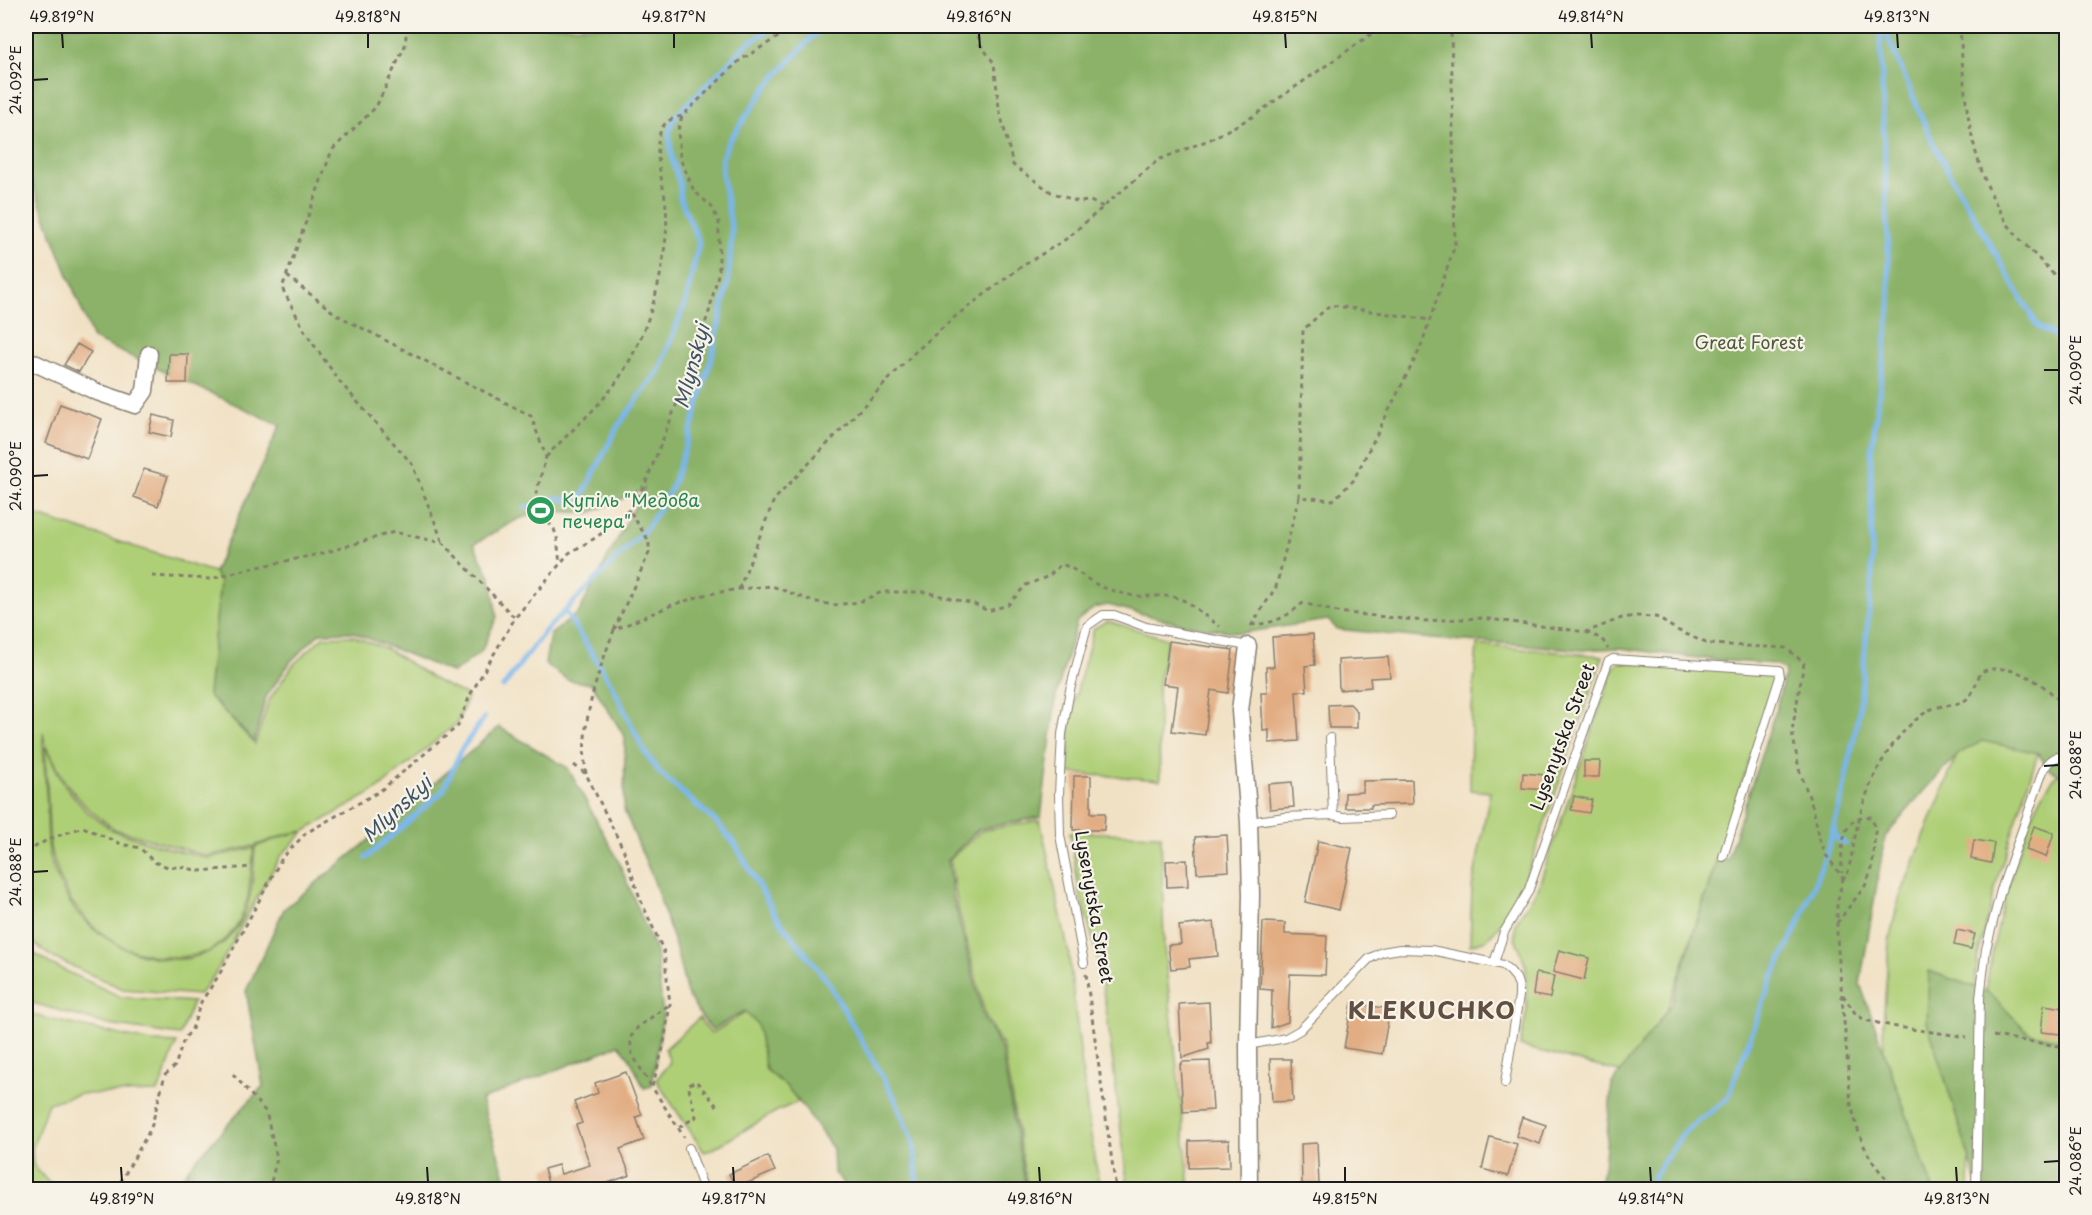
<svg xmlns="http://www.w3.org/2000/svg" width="2092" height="1215" viewBox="0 0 2092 1215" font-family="'Playpen Sans',sans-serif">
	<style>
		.green { fill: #afcf77; stroke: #66764a; stroke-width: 1.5 }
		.forest { fill: #8bb268; stroke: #546742; stroke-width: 1.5 }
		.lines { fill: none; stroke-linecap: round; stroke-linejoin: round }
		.stream { stroke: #79b6ec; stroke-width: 5 }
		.building { fill: #e2ad83 }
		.lane-casing { stroke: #867e70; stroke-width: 10 }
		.street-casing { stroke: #867e70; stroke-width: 19 }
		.path { stroke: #867e70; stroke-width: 3; stroke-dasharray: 4.5 4.5; stroke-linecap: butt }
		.lane { stroke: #fff; stroke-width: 8 }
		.street { stroke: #fff; stroke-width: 16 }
		.ticks { fill: none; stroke: #1c1c1c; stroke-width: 2 }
		.labels { text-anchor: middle; stroke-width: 4.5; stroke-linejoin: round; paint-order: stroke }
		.park-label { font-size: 18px; fill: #4f5b3c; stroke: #f7f3e8 }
		.leisure-label { font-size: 18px; fill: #27864d; stroke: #f7f3e8; text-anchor: start }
		.street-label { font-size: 18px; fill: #1c1c1c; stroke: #f7f3e8 }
		.water-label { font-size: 20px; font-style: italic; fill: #3d5265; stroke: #f7f3e8 }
		.district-label { font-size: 24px; font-weight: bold; letter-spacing: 1.5px; fill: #614f40; stroke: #f7f3e8 }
		.neatline { fill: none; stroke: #1c1c1c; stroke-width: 2 }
		.ticks-label { font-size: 15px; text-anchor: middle; fill: #1c1c1c }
	</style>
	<rect width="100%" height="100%" fill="#f7f3e8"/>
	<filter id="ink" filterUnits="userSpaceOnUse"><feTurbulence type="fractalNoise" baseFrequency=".0167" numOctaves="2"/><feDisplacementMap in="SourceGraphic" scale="12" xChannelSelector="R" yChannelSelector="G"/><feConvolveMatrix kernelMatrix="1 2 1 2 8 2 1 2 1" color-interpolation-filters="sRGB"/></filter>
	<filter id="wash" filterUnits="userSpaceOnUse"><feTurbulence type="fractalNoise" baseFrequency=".008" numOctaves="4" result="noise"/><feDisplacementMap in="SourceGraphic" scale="24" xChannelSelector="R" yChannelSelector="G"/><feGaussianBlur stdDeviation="1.35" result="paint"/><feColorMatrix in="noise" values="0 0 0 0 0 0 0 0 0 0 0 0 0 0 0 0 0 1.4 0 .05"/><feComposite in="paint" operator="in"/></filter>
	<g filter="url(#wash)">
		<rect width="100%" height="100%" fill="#f1e1c4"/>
		<path class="green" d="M26 512 214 572 220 583 208 695 255 744 269 700 293 665 323 637 353 636 387 649 437 681 468 696 457 723 378 789 305 831 287 834 254 846 207 856 114 829 87 808 65 782 45 743 43 733C43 757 45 781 47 805 47 820 47 836 49 851 52 867 61 887 69 901 103 956 201 988 240 923 253 901 253 872 255 847L287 835 304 832 280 857 215 974 199 995 123 989 54 958 26 938Z
			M1108 621 1168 639 1158 684 1160 780 1068 773 1070 717 1094 628Z
			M1477 645 1603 656 1516 906 1486 940 1470 945 1472 888 1490 792 1470 790 1471 722Z
			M1620 662 1774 672 1777 675 1680 973 1642 1078 1520 1046 1527 1010 1526 967 1515 937V924L1538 888 1614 667Z
			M1969 725 2041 744 1998 877 1978 956 1973 997 1969 1189 1884 1190 1886 1109 1883 1026 1889 942 1898 902Z
			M45 746 63 783 85 810 112 830 157 845 207 858 254 848 248 897 240 921 227 938 208 952 183 957H158L121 947 92 926 71 901 59 876 50 848Z
			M2066 768V1189L1980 1190C1981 1145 1983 1101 1984 1057 1984 1035 1983 1013 1986 992 1990 948 2027 788 2066 768Z
			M1040 820 1068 949 1088 1118 1100 1189H1029L1027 1186 1003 1047 986 1018 958 908 950 859 981 831Z
			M1070 832 1161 835 1164 947 1190 1189H1128L1107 1015 1097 954 1079 891Z
			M26 948 49 963 121 997 193 1002 180 1035 109 1025 26 1001Z
			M775 994 800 1101 777 1111 711 1150 704 1152 656 1080 670 1062 665 1049 699 1018 711 1034Z
			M26 1012 44 1018 152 1042 177 1043 158 1092 79 1094 48 1103 32 1149 33 1165 49 1183 89 1185 93 1189H26Z"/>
		<path class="forest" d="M26 26H2066V777L2048 769 2038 753 1982 741 1960 753 1926 788 1885 837 1860 984 1933 1189H1598L1604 1167 1612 1083 1671 1005 1717 859 1727 860 1777 706 1785 671 1775 664 1713 660 1620 648 1582 650 1529 645 1432 639 1337 629 1328 620 1240 633 1181 624 1108 605 1094 608 1077 621 1056 696 1041 817 979 829 948 859 954 901 984 1019 1001 1048 1026 1189H848L834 1173 833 1149 804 1108 786 1086 766 1070 757 1024 744 1011 712 1030 700 1015 687 994 676 949 654 881 624 810 625 737 592 684 568 680 545 664 550 635 579 612 644 489 590 513 547 511 518 519 474 544 491 579 497 617 481 652 453 673 353 632 320 633 291 661 266 697 254 741 208 695 220 583 214 572 280 425 93 339 26 168Z
			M499 727 568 768 618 860 656 952 663 1015 652 1086 644 1088 629 1057 619 1045 481 1100 509 1189H176L189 1167 263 1086 246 991 284 909 363 845Z
			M1929 971 1988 992 2029 1033 2066 1041V1189H1979L1927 1022Z"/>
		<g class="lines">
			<path class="stream" d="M1883 26 1932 141 1952 178 2038 327 2066 341
				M525 508 552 498 580 501 618 426 660 369 686 301 699 242 680 198V185L672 159 669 134 674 118 747 44 776 26
				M541 511 550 518 553 517 552 512 544 503 547 499
				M565 611 612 685 643 749 658 771 717 823 735 844 776 916 828 982 894 1097 914 1144 917 1180 922 1190
				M503 687 545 631 647 528 671 489 691 430 712 356 728 283 732 232 722 173V158L729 141 767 86 813 36 826 26
				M1834 829 1837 839 1845 843
				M366 858 443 791 461 750 484 718
				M1654 1190 1653 1177 1684 1132 1727 1099 1771 981 1799 923 1826 855 1843 793 1859 711 1872 577 1871 455 1890 307 1880 26"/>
		</g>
		<g id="blocks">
			<path class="building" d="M77 344 91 352 79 372 64 365Z
				M169 354H188L187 383H168Z
				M60 404 102 419 87 459 46 443Z
				M153 415 174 420 171 437 149 432Z
				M144 469 168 476 158 506 134 497Z
				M1313 634 1315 665 1305 666 1307 691H1296L1299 741 1269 743V730L1263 731 1261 693H1267L1266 667H1274L1272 637Z
				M1169 641 1233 650 1228 693 1211 690 1205 735 1172 731 1178 686 1163 684Z
				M1388 657 1390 677 1370 678 1371 687 1339 690 1338 660Z
				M1350 704 1357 711V728H1329L1328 705Z
				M1584 761H1600L1599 777H1584Z
				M1523 773 1545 775 1543 790 1522 788Z
				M1074 776H1091V813H1105L1104 830H1073Z
				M1412 780 1413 804 1371 805V808H1345V793L1363 792V781Z
				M1292 782 1294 807 1270 809 1268 784Z
				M1574 796 1592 800 1589 813 1571 810Z
				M2034 826 2054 833 2046 857 2026 850Z
				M1227 835 1229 871 1197 873 1195 837Z
				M1974 840 1994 843 1991 863 1971 859Z
				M1318 841 1352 848 1339 910 1305 902Z
				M1187 860 1188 886 1167 887 1166 861Z
				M1214 922 1218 956 1189 959 1190 967 1171 969 1168 945 1181 944 1179 926Z
				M1263 922 1285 923V934L1327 936 1325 975 1290 974 1288 1022 1271 1028 1272 990 1260 989Z
				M1957 930 1975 934 1971 949 1954 945Z
				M1559 950 1589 958 1584 980 1553 972Z
				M1536 973 1554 976 1550 998 1533 995Z
				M1209 1002 1211 1043H1208L1209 1049 1182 1058 1179 1004Z
				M1352 1003 1390 1009 1382 1054 1344 1048Z
				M2044 1005 2064 1008 2061 1034 2041 1032Z
				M1270 1059H1291L1293 1101 1272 1102Z
				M1210 1061 1213 1110 1183 1112 1180 1064H1182V1062Z
				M626 1072 642 1115 636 1117 644 1140 620 1149 630 1175 602 1185 604 1190H550L544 1169 558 1165 561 1174 590 1165 576 1125 582 1123 574 1102 598 1093 595 1083Z
				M1522 1117 1546 1125 1540 1144 1516 1136Z
				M1490 1137 1517 1144 1508 1176 1482 1169Z
				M1229 1140 1230 1167 1189 1168V1141Z
				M1317 1143 1319 1184H1302L1301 1144Z
				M768 1156 775 1171 736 1188 729 1174Z"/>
		</g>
	</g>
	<g filter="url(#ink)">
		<use href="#blocks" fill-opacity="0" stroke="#867e70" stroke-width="1.5"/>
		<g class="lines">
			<defs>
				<path id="lane" d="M1333 815 1343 817 1389 815
					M1249 822 1285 817 1333 815 1330 738
					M1084 963 1060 835 1059 794 1062 734 1070 690 1087 626 1103 615H1114L1146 627 1248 646
					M1494 963 1504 932 1528 892 1608 662 1613 659 1779 670 1780 677 1723 857
					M1248 1045 1286 1038 1300 1030 1369 959 1382 952 1400 949 1431 950 1494 963 1503 965 1510 971 1516 978 1519 987V996L1505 1083
					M689 1148 704 1190
					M1976 1190 1980 998 1986 949 2001 890 2043 771C2049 760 2054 756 2066 757"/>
				<path id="street" d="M26 359 97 392 135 405 145 391 149 354
					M1248 646 1240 711 1249 822 1251 895 1248 1045 1249 1190"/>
			</defs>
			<use href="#lane" class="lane-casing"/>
			<use href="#street" class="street-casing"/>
			<path class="path" d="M407 26 405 46 376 107 332 150 282 288 307 335 340 382 412 464 443 543
				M976 26 980 44 994 63 999 108 1013 165 1051 192 1079 202 1090 201 1104 207
				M1960 26C1964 93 1967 158 2004 218 2014 236 2041 260 2056 277L2066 284
				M287 276 337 315 531 416 546 457 536 494V504L538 510 554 529 557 538 560 564
				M546 457C567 434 593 413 612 388 642 348 660 293 665 244 667 232 667 219 666 207 665 186 648 140 666 123 670 119 677 117 682 116
				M1299 497 1303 330 1330 305 1430 320
				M152 576 211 579 239 571 324 553 394 532 443 543 515 618
				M739 589 774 500 913 354 957 315 1021 267 1066 239 1158 160 1211 139 1252 117 1383 26
				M1251 625C1275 623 1285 618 1303 603L1337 612 1424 621 1481 618 1586 632 1622 618 1636 616 1656 617 1677 630 1708 644 1786 648 1804 663 1792 731 1799 769 1813 808 1820 839 1826 855 1843 878H1846C1852 859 1854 839 1859 819 1869 779 1891 736 1926 712 1939 703 1959 708 1969 697 1975 690 1977 679 1981 672 2010 659 2050 686 2066 709
				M1251 626 1276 587 1299 497 1333 500 1353 481 1420 349 1455 245 1451 26
				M614 630 649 553V541L629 510
				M1586 632 1602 639 1608 649
				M574 765 586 774 624 851 641 901 664 952 670 1004 663 1048 652 1087 684 1137
				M586 774C579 726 597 675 614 630L672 605 704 595 739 589 772 586 812 601 833 605 859 602 882 592H925L974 604 988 611 1008 605 1026 585 1049 576 1061 564C1078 569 1087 582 1105 588 1114 591 1126 595 1136 596 1150 597 1164 594 1178 598 1187 600 1209 620 1220 626
				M26 852 49 839 83 827 121 844 140 848 154 862 168 867H183L199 871 252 867
				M1843 878 1837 904V938L1851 1104C1860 1142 1868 1163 1898 1190
				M1837 923 1865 886 1872 869 1875 831 1873 821 1870 817C1840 813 1841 853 1842 873
				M1086 974 1116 1190
				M1843 995 1855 1013 1864 1020 1897 1027 1967 1037
				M1993 1036 2066 1047
				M233 1074 266 1112 277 1158 269 1190
				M651 1086 632 1054 630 1038 638 1027 670 1004
				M679 1127 696 1117 688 1085 696 1081 717 1106
				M116 1190 151 1128 165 1075 175 1066 184 1039 192 1029 201 1002 219 975 282 858 306 833 380 791 458 726 470 695 515 618 569 553 597 537 629 510 646 482 686 380 709 312 719 270V222L711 206 694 191 680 158 678 130 682 116 739 61 796 26"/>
			<use href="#lane" class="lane"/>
			<use href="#street" class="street"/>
		</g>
	</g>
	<path class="ticks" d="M62 33 63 48M368 33V48M674 33V48M979 33 980 48M1285 33 1286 48M1591 33 1592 48M1897 33 1898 48M33 80 48 79M2044 370H2059M33 476 48 475M2044 766 2059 765M33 872 48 871M2044 1162 2059 1161M121 1167 122 1182M427 1167 428 1182M733 1167 734 1182M1039 1167 1040 1182M1345 1167V1182M1650 1167 1651 1182M1956 1167 1957 1182"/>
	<defs>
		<symbol id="stadium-disc" viewBox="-11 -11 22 22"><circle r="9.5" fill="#2e9e5b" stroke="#f7f3e8"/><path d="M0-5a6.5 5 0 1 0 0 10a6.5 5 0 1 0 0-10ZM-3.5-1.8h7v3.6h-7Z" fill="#fff"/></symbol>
	</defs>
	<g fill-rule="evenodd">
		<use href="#stadium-disc" x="524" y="494" width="33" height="33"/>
	</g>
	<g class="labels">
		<g class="park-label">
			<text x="1749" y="349">Great Forest</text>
		</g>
		<g class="leisure-label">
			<text x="562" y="507">Купіль "Медова<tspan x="562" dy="21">печера"</tspan></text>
		</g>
		<g class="street-label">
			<text transform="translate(1563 737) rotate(-70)" y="6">Lysenytska Street</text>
			<text transform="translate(1094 907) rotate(80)" y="6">Lysenytska Street</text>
		</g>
		<g class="water-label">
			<text transform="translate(692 366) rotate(-75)" y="7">Mlynskyi</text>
			<text transform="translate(397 809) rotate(-43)" y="7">Mlynskyi</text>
		</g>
		<g class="district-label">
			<text x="1432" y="1019">KLEKUCHKO</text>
		</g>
	</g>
	<rect width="2092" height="1215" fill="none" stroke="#f7f3e8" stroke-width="66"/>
	<rect x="33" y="33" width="2026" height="1149" class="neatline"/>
	<g class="ticks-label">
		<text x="62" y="22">49.819°N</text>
		<text x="368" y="22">49.818°N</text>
		<text x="674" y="22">49.817°N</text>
		<text x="979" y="22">49.816°N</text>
		<text x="1285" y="22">49.815°N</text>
		<text x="1591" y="22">49.814°N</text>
		<text x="1897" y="22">49.813°N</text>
		<text transform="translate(16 80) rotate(-90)" y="5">24.092°E</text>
		<text transform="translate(2076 370) rotate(-90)" y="5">24.090°E</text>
		<text transform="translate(16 476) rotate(-90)" y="5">24.090°E</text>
		<text transform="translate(2076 765) rotate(-90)" y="5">24.088°E</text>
		<text transform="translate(16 872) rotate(-90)" y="5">24.088°E</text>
		<text transform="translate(2076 1161) rotate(-90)" y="5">24.086°E</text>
		<text x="122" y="1204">49.819°N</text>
		<text x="428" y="1204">49.818°N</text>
		<text x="734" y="1204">49.817°N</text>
		<text x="1040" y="1204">49.816°N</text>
		<text x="1345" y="1204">49.815°N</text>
		<text x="1651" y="1204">49.814°N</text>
		<text x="1957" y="1204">49.813°N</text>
	</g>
</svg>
